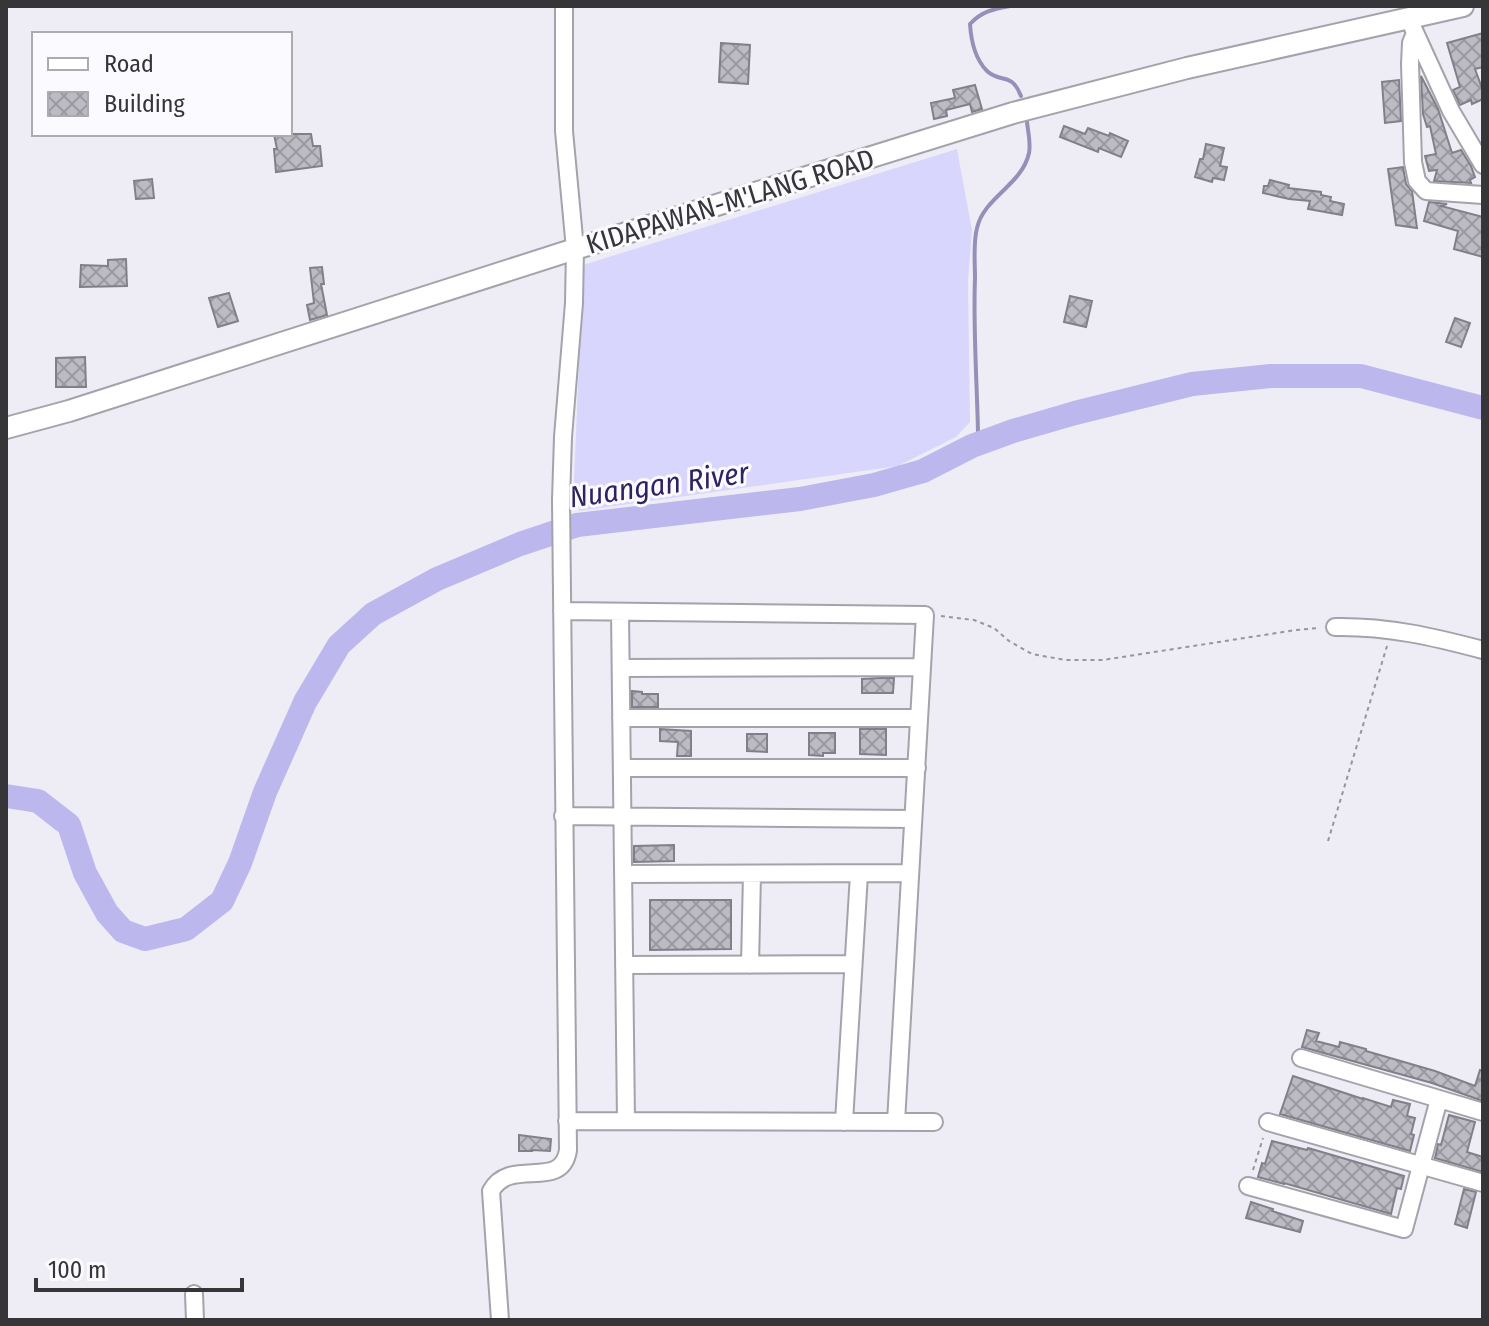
<svg xmlns="http://www.w3.org/2000/svg" width="1489" height="1326" viewBox="0 0 1489 1326" font-family="'Fira Sans Condensed',sans-serif">
	<style>
		.pitch { fill: #d9d6fe }
		.lines { fill: none; stroke-linecap: round; stroke-linejoin: round }
		.stream { stroke: #9490b7; stroke-width: 4 }
		.river { stroke: #bcb7ed; stroke-width: 24 }
		.building { fill: url(#building-cross-hatch); stroke: #818088; stroke-width: 2 }
		.minor-casing { stroke: #a3a3ab; stroke-width: 20 }
		.major-casing { stroke: #a3a3ab; stroke-width: 24 }
		.path { stroke: #95959b; stroke-width: 2; stroke-dasharray: 4 4; stroke-linecap: butt }
		.minor { stroke: #fff; stroke-width: 16 }
		.major { stroke: #fff; stroke-width: 20 }
		.labels { text-anchor: middle; stroke-width: 6; stroke-linejoin: round; paint-order: stroke }
		.street-label { font-size: 28px; fill: #363639; stroke: #fbfbff }
		.water-label { font-size: 30px; font-style: italic; fill: #302260; stroke: #fbfbff }
	</style>
	<defs>
		<pattern id="building-cross-hatch" width="8" height="8" patternUnits="userSpaceOnUse" patternTransform="scale(2)"><rect width="8" height="8" fill="#bcbbc4"/><path d="M0 0l8 8M0 8l8-8" fill="none" stroke="#9a99a0"/></pattern>
	</defs>
	<rect width="100%" height="100%" fill="#eeedf6"/>
	<path class="pitch" d="M957 149 972 230 968 281 970 422 956 437 898 466 579 511 574 480 583 265Z"/>
	<g class="lines">
		<path class="stream" d="M1010 6C994 9 982 11 970 24 971 40 975 59 987 71 1001 84 1011 71 1021 96
			M972 446 978 433C977 381 973 330 975 278 975 262 973 243 977 228 984 197 1022 185 1029 153 1031 143 1028 132 1027 122"/>
		<path class="river" d="M6 796 38 801 69 825 85 873 107 913 123 931 145 939 186 929 222 901 240 863 265 792 305 702 339 645 373 614 437 579 520 544 577 525 800 499 874 485 923 471 972 446 1013 431 1075 413 1192 384 1271 376H1361L1483 408"/>
	</g>
	<path class="building" d="M1483 33V67L1475 69 1483 91V99L1472 104 1471 100 1460 105 1453 90 1460 87 1447 43Z
		M721 43 750 45 748 84 719 82Z
		M1421 76 1438 109 1452 153 1461 150 1471 166 1475 177 1470 180 1471 183 1434 181 1437 170 1429 171 1425 156 1436 154 1430 126 1427 127 1423 114Z
		M1399 80 1401 121 1385 123 1382 82Z
		M975 85 982 109 972 112 970 104 946 110 947 116 934 119 931 103 955 98 953 90Z
		M1064 126 1085 134 1088 128 1109 136 1110 133 1128 141 1121 157 1099 148 1098 152 1060 137Z
		M274 134H311L313 146H320L322 166 276 172 274 149H277Z
		M1206 144 1224 148 1220 166 1227 167 1224 180 1213 178 1212 182 1195 177 1200 159H1203Z
		M1403 167 1406 184 1412 191 1417 228 1396 225 1388 169Z
		M152 179 154 198 136 199 134 181Z
		M1270 180 1289 185 1288 188 1321 192V195L1331 197 1330 201 1344 204 1342 215 1308 209 1310 201 1289 199 1263 193 1264 186H1268Z
		M1429 202 1447 204 1441 206 1483 217V257L1454 249 1458 231 1424 221Z
		M126 259 127 286 80 287 81 265 108 266V260Z
		M322 267 324 284H321L327 315 310 320 307 305 314 303 310 268Z
		M229 293 238 321 218 327 209 298Z
		M1070 296 1092 301 1086 327 1064 322Z
		M1455 318 1470 323 1461 347 1446 342Z
		M85 357 86 387H56V358Z
		M880 678H894L893 693H862V679Z
		M632 691 642 692V694H658V707H632Z
		M660 729 691 731V756H677L678 742 660 741Z
		M860 729H886V755L860 754Z
		M809 733H835V753H823V756L809 755Z
		M747 734H767V752L747 751Z
		M674 845V861L634 862V846Z
		M650 900H731V949L650 950Z
		M1307 1030 1319 1033 1316 1041 1339 1047 1340 1042 1366 1049V1051L1435 1071 1475 1086 1480 1070 1483 1071V1101L1432 1083 1302 1047Z
		M1293 1076 1363 1099V1098L1391 1107 1393 1100 1410 1104 1407 1116 1415 1118 1411 1134 1414 1135 1410 1151 1280 1114Z
		M1449 1115 1475 1122 1467 1152 1483 1157V1172L1435 1158 1438 1144 1441 1145Z
		M519 1135 551 1139 550 1151 532 1150V1151H519Z
		M1272 1141 1307 1150 1308 1148 1404 1176 1401 1189 1397 1188 1391 1214 1284 1183V1184L1258 1177 1262 1163 1265 1164Z
		M1464 1189 1476 1192 1467 1228 1455 1224Z
		M1251 1202 1273 1209 1272 1211 1303 1221 1300 1232 1246 1218Z"/>
	<g class="lines">
		<defs>
			<path id="minor" d="M1413 28 1451 111 1483 165
				M1415 33 1411 43 1410 64 1413 162 1417 181 1426 191 1483 195
				M562 611 925 615 896 1122
				M620 612 626 1121
				M1335 627C1387 626 1434 637 1483 650
				M621 668 922 667
				M621 718H919
				M622 768H917
				M563 816 913 819
				M623 874 910 873
				M624 965 853 964
				M750 965 752 874
				M1301 1058 1483 1112
				M567 1121 934 1122
				M844 1122 859 874
				M1268 1122 1483 1183
				M1248 1186 1404 1229 1439 1099
				M194 1294 195 1320
				M500 1320 491 1191C510 1156 562 1192 568 1150L561 500 563 437 574 303 575 249 564 131V6"/>
			<path id="major" d="M6 428 69 411 575 249 1013 113 1187 68 1463 6"/>
		</defs>
		<use href="#minor" class="minor-casing"/>
		<use href="#major" class="major-casing"/>
		<path class="path" d="M941 616 974 620 994 628 1009 641 1032 654 1065 660H1103L1296 630 1318 628
			M1328 841 1387 646
			M1253 1170 1263 1138"/>
		<use href="#minor" class="minor"/>
		<use href="#major" class="major"/>
	</g>
	<g class="labels">
		<g class="street-label">
			<text transform="translate(730 201) rotate(-17)" y="10">KIDAPAWAN-M'LANG ROAD</text>
		</g>
		<g class="water-label">
			<text transform="translate(659 485) rotate(-8)" y="10">Nuangan River</text>
		</g>
	</g>
	<rect width="1489" height="1326" fill="none" stroke="#363639" stroke-width="16"/>
	<rect x="32" y="32" width="260" height="104" fill="#fbfbff" stroke="#acacb0" stroke-width="2"/>
	<rect x="48" y="58" width="40" height="12" fill="#ffffff" stroke="#acacb0" stroke-width="2"/>
	<text x="104" y="72" font-size="24" fill="#363639">Road</text>
	<rect x="48" y="92" width="40" height="24" fill="url(#building-cross-hatch)" stroke="#acacb0" stroke-width="2"/>
	<text x="104" y="112" font-size="24" fill="#363639">Building</text>
	<path d="M36 1278v12h206v-12" fill="none" stroke="#363639" stroke-width="4"/>
	<text x="48" y="1278" font-size="24" fill="#363639" stroke="#fbfbff" stroke-width="6" paint-order="stroke">100 m</text>
</svg>
